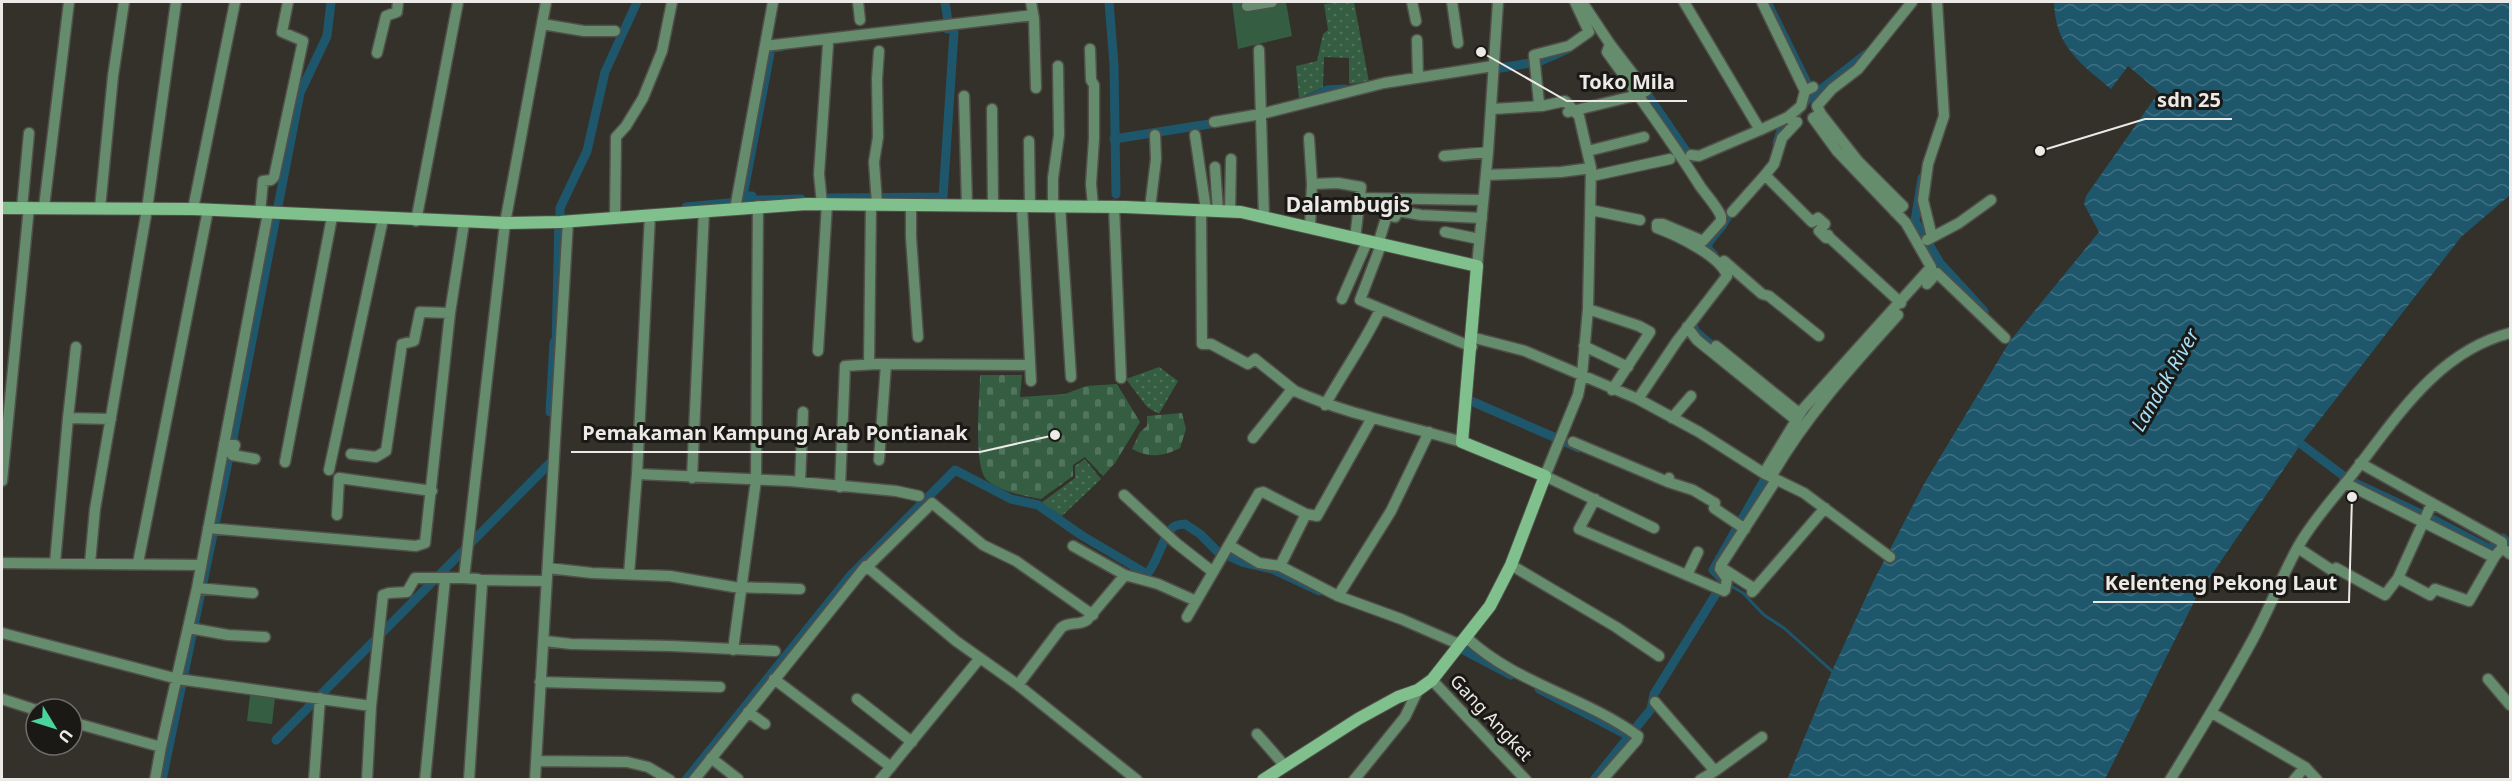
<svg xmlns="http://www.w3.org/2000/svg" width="2512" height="781" viewBox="0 0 2512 781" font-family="'Noto Sans',sans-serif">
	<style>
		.grass { fill: url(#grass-dots) }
		.cemetery { fill: url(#cemetery-stones) }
		.green { fill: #345d42 }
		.water { fill: url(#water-waves) }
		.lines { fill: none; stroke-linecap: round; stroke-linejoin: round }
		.stream { stroke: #1e576c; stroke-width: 3 }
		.canal { stroke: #1e576c; stroke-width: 9 }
		.street-casing { stroke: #514f49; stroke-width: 13 }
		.secondary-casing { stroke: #514f49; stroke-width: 14 }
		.street { stroke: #658c6c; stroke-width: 10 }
		.secondary { stroke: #80c08d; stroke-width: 12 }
		.labels { text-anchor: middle; stroke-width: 6; stroke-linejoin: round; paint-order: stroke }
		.street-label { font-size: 18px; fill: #eceae6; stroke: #1b1916 }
		.water-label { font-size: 20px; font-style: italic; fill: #a4def7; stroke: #1b1916 }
		.quarter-label { font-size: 21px; font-weight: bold; fill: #eceae6; stroke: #1b1916 }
		.leader { fill: none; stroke: #eceae6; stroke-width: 2 }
		.callout-dot { fill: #eceae6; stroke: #1b1916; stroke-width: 2 }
		.callout-label { font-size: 20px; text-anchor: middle; font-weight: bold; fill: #eceae6; stroke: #1b1916; stroke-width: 6; stroke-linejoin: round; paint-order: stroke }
	</style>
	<defs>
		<pattern id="grass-dots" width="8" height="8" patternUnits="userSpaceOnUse" patternTransform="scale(1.5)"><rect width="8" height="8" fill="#345d42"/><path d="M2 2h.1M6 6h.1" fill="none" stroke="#52745d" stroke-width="1.8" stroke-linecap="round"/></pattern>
		<pattern id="cemetery-stones" width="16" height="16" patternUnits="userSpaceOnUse" patternTransform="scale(1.5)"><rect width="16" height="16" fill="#345d42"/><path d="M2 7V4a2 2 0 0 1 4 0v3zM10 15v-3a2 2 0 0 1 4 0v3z" fill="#52745d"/></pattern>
		<pattern id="water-waves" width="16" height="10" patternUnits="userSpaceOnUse" patternTransform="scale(1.5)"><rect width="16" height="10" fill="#1e576c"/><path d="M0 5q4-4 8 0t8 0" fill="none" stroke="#3f6f81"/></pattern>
	</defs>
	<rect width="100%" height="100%" fill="#34312b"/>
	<path class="grass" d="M1341 2H1354L1369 82 1349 84V58L1324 57 1323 87 1299 99 1296 66 1317 61 1323 34 1328 30 1324 4Z
		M1159 367 1178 381 1159 414 1147 407 1126 379Z
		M1085 459 1101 479 1062 516 1041 503 1075 478V466Z"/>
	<path class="cemetery" d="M980 375H1022L1020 397 1065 394 1086 386 1117 384 1140 422 1115 463 1103 476 1085 457 1073 465V476L1041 499C1024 496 1002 492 988 481 972 468 980 397 980 375Z
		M1182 413 1186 429 1180 448C1162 457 1149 458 1132 449L1140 432 1147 426V416Z"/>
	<path class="green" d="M1232 2H1286L1292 36 1238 49Z
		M250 695 275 698 272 724 247 721Z"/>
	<path class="water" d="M2054 2H2510V195L2461 237 2301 444 2197 596 2105 779 1787 780 1832 671 1873 582 1924 484 2010 341 2099 232 2084 204 2086 196 2159 92 2128 66 2111 89C2080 63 2055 46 2054 2Z"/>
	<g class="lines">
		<path class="stream" d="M1728 584 1743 593 1764 615 1784 628 1832 671"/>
		<path class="canal" d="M945 2 949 28 947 29
			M1109 2 1114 65 1116 194
			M1767 2 1807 83
			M1489 70 1541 61 1568 49
			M1641 85 1690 157 1694 158
			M1310 99 1327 90 1345 89
			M1114 139 1222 122
			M1777 143 1783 125 1790 123 1806 101 1866 54
			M1922 178 1915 221 1940 263 1984 311
			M752 196H743L771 48 781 47
			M830 198 943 197 954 32 949 28
			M686 207 759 200 801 199
			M560 224V208L587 151 605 72 637 2
			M1714 255 1707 248 1709 242 1722 226 1734 206
			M1928 276 1940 263
			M1698 317 1693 323 1695 331 1718 351
			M556 348 559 219
			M1471 401 1579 448
			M550 412 554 342
			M2301 444 2349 480 2434 520 2490 549 2503 538 2510 545
			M1454 645 1511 675
			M1539 689 1629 736
			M276 740 554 459V455
			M162 780 234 433 300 93 327 36 331 2
			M686 780 850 576 955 470 1011 499 1038 505 1081 535 1147 574C1158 563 1164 531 1175 526 1176 525 1184 524 1185 524L1200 534 1217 551 1242 562 1272 569 1319 591
			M1594 780 1651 709 1654 694 1724 581 1713 570 1770 470"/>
		<defs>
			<path id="street" d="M858 2 860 20
				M1031 2 1034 19 1036 88
				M1412 2 1416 21
				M1452 2 1458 43
				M1582 2 1610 44
				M1684 2 1760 130 1788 117
				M1762 2 1805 91
				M1247 6 1272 2
				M542 24 584 31H615
				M1417 40 1418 77
				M765 46 1033 15
				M1090 49 1091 80 1094 85V139L1091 184 1093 206
				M1259 50 1264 217
				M377 53 386 16 397 12 398 2
				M964 96 967 205
				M1536 106 1539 103 1534 55 1569 46 1589 32 1575 2
				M992 109 993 205
				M1492 109 1542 106 1565 101 1579 116 1591 168 1588 309 1582 375 1578 395 1545 476 1654 528
				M1568 112 1638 95 1646 91 1610 44 1607 52C1639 96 1671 140 1700 186 1707 196 1716 205 1721 216V221L1703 241 1663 224H1657V228C1676 235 1721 256 1727 276L1677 341 1638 399
				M1214 122 1261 114 1384 83 1493 66
				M1793 122 1788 117 1801 106 1805 91 1813 87
				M1195 135 1206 210
				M1309 138 1312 184 1310 227
				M1029 141 1030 206
				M1588 151 1644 137
				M1691 155 1699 156 1760 130
				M1444 156 1488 152
				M1215 167 1218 211
				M1486 175 1561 172 1591 168
				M1765 175 1774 164 1782 138 1797 122
				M1592 176 1670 159
				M1312 184 1338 183 1361 187 1355 239
				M1361 198 1483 200
				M822 204 819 174 828 45
				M877 204 874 162 878 137 877 79 879 51
				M911 205V237L918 337
				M1022 206 1031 381
				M1053 206V178L1059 135 1058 66
				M1060 206 1071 377
				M1114 206 1121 378
				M44 207 69 2
				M22 208 29 133
				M100 208 113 76 124 2
				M1150 208 1156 159 1155 135
				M193 209 235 2
				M735 209 773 2
				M1201 210 1202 344H1211L1248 364 1255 359 1295 391
				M1591 210 1640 220
				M1230 211 1231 159
				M1732 212 1765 175 1812 222 1818 218 1825 224 1819 231 1826 238 1828 235 1830 238 1901 303
				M1895 212 1903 206 1858 161 1821 114 1817 106 1832 89 1858 69 1912 2
				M260 213 263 181 271 180 274 177 303 41 282 32 288 2
				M615 218 616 137 626 126 643 98 662 51 672 2
				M416 221 458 2
				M1445 232 1479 239
				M1932 237 1923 200 1928 164 1944 116 1937 2
				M1927 240 1959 223 1991 200
				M1378 244 1387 215 1395 217 1398 211 1421 215 1482 218
				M1381 245 1360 300 1472 347
				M1724 261 1762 294 1769 296 1819 336
				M1477 266 1488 152 1498 2
				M1927 284 1937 273 2005 338
				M1342 299 1367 242
				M1588 309 1639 326 1650 332 1612 390
				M1687 327 1697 340 1796 420
				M1471 337 1525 351 1638 399 1699 432 1765 474 1804 493 1890 557
				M1584 346 1628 367
				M1716 346 1800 414
				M818 351 827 204
				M869 364 871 204
				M1325 405C1343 372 1364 344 1380 310
				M68 418 76 347
				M1672 418 1691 396
				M1253 438 1290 392 1295 391C1348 415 1406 425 1462 442
				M1573 442 1668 482
				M224 444 235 445 232 455 255 459
				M351 454 376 457 386 451 402 344 414 341 420 312 450 313
				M879 460 886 364
				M285 462 332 217
				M2360 463 2502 542V548
				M329 470 383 219
				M1764 473 1803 409 1931 267 1906 223 1837 151 1813 118 1821 114
				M637 474 790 481 896 491 919 496
				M1771 477C1805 417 1852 366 1898 315
				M692 478 704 211
				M1669 478 1668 482 1693 490 1715 503 1714 508 1745 529
				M2 481 29 207
				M800 482 803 412
				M2345 483 2491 556H2495L2502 548 2510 554
				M840 487 845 366 877 364 1030 365
				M1124 495 1176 543 1213 572
				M1595 499 1579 529 1724 591
				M337 515 339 478 432 491
				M208 528 416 546 425 543 450 313 464 223
				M1229 545 1259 563 1280 566 1338 596 1401 619 1456 643 1465 641
				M1073 546 1125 575 1158 584 1196 601
				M2298 548 2333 571 2336 568 2385 595 2398 578 2432 503
				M2 563 201 565
				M55 563 68 418 111 419
				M90 563 95 509 147 209 176 2
				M138 563 208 210
				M1511 565 1616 627 1659 656
				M1280 566 1306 514
				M867 567 932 503 983 545 1016 561 1093 615
				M548 568 592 573 670 576 734 587 800 589
				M1722 568 1755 589
				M629 574 637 474 650 215
				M1687 575 1698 552
				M464 578 478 579 482 584 469 780
				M2398 578 2430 595 2435 589 2469 601 2495 556
				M481 580 546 581
				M197 588 253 593
				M1725 590 1727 579 1720 569 1721 565 1776 480
				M1752 592 1825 508
				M1338 596 1391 511 1429 432
				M1187 617 1259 493 1263 492 1306 514 1317 516 1372 418
				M189 628 228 635 265 637
				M2 633 178 679 371 706
				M1467 638C1515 683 1585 697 1638 736L1637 740 1602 780
				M545 641 571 644 671 646 775 651
				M733 650 756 480 758 206
				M774 679 891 767
				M2488 679 2510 705
				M1432 680 1526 780
				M540 682 720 687
				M1018 685 1061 628C1069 621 1079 626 1087 620L1125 575
				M2 699 36 710
				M857 699 912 742
				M1655 702 1715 771 1762 737
				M748 712 765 724
				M2212 713 2305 767 2317 780
				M72 722 161 747 197 588 268 213
				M1257 734 1285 766
				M711 758 738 779
				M537 761 627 762 648 767 670 780
				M155 780 161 747
				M314 780 320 698
				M367 780 371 706 383 595 389 593 407 592 415 578H464L505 223 546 2
				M425 780 445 579
				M535 780 568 221
				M694 780 866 566 956 641 1018 685 1137 780
				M880 780 980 658
				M1354 780 1405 717 1418 690
				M1700 780 1715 771
				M2170 780C2199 733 2227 687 2253 639 2270 608 2282 575 2299 545 2314 519 2333 499 2351 476 2396 419 2436 352 2510 333
				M2294 780 2305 767"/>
			<path id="secondary" d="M2 208 193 209 505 223 560 222 806 204 1125 207 1241 212 1477 266 1462 442 1545 476 1511 565 1490 606 1432 680 1418 690 1398 697 1358 719 1263 780"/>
		</defs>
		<use href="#street" class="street-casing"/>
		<use href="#secondary" class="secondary-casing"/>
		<use href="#street" class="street"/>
		<use href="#secondary" class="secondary"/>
	</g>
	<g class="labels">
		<g class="street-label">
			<text transform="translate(1491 718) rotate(47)" y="6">Gang Angket</text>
		</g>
		<g class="water-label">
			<text transform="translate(2165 380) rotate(-60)" y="7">Landak River</text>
		</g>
		<g class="quarter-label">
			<text x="1348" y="212">Dalambugis</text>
		</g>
	</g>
	<path class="leader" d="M1481 52L1567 101H1687M2040 151L2145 119H2232M1055 435L980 452H571M2352 497L2349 602H2093"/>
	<g class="callout-dot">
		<circle cx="1481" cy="52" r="6"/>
		<circle cx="2040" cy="151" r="6"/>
		<circle cx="1055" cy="435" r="6"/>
		<circle cx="2352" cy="497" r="6"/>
	</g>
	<g class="callout-label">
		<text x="1627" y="89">Toko Mila</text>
		<text x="2189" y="107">sdn 25</text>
		<text x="775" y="440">Pemakaman Kampung Arab Pontianak</text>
		<text x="2221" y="590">Kelenteng Pekong Laut</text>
	</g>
	<rect width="2512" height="781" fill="none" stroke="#eceae6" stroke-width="6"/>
	<g transform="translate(54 727) rotate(128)"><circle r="28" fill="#1b1916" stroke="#6f6d69" stroke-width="1.5"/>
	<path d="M0-4.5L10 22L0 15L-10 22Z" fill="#4ad49c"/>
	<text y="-9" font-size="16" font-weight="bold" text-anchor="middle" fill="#eceae6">U</text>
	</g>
</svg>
